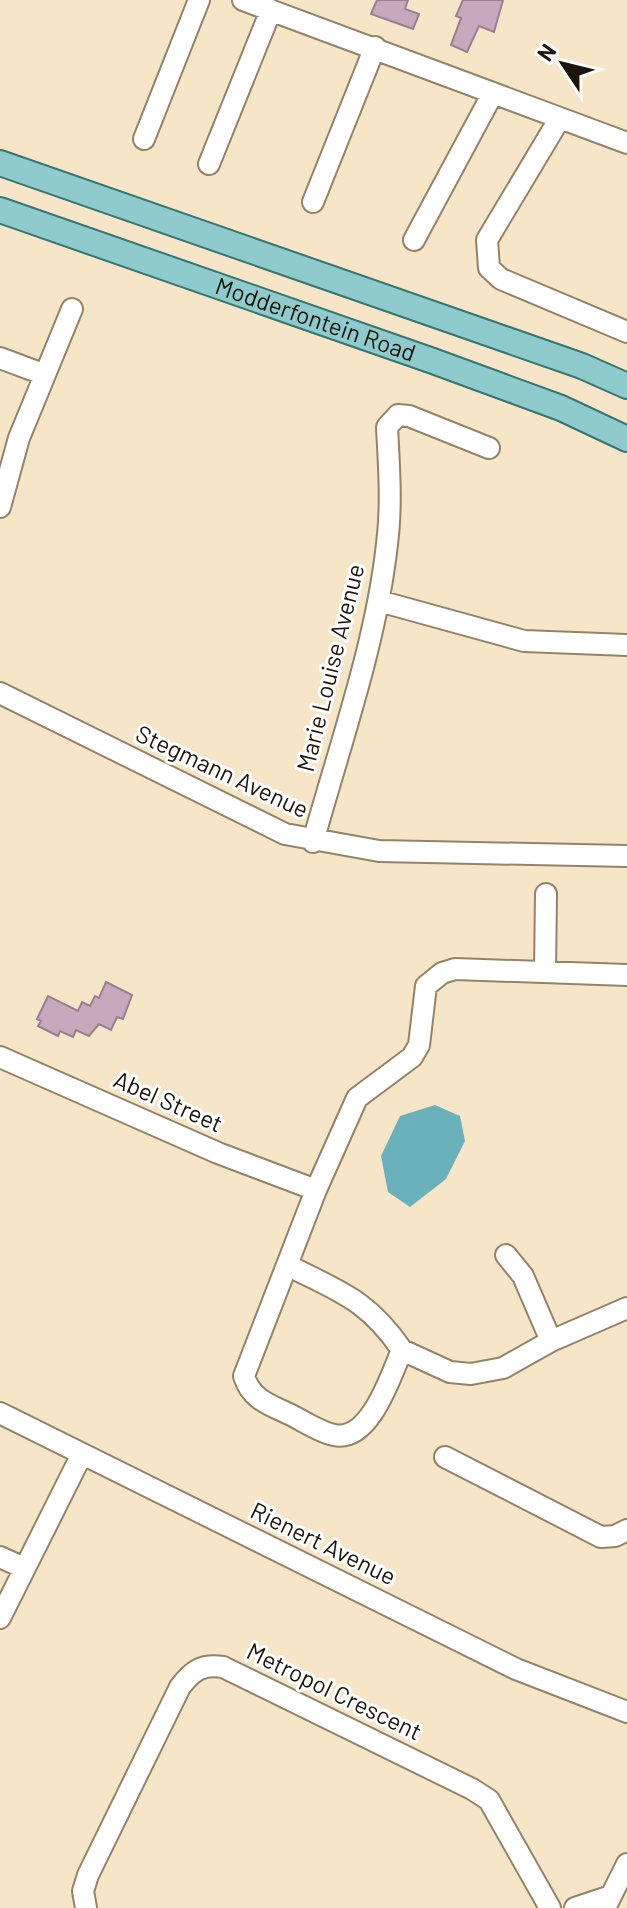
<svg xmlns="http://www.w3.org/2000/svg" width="627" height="1908" viewBox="0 0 627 1908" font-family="Barlow,sans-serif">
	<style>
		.water { fill: #6ab1bb }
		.building { fill: #c7a9bd; stroke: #9a7e91; stroke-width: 2 }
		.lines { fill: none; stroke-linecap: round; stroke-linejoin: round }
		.minor-casing { stroke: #938469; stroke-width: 24 }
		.major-casing { stroke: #367572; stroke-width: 28 }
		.minor { stroke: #fff; stroke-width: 20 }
		.major { stroke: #8fcbcc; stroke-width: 24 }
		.labels { text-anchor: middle; stroke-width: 6; stroke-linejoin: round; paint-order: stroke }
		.street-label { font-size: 24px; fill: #1b150a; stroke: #fff }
	</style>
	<rect width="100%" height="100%" fill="#f6e5c7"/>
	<path class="water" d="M435 1105 460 1116 465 1141 446 1179 410 1207 388 1192 381 1156 400 1116Z"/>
	<path class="building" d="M377 0H408L405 9 419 14 413 29 371 14Z
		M463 0H503L494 32 479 26 467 52 451 45 461 18 456 16Z
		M106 982 132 995 123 1019 117 1017 111 1030 99 1024 89 1036 76 1030 73 1037 60 1031 58 1036 38 1026 41 1021 37 1019 48 996 78 1011 82 1002 90 1006 95 996 99 998Z"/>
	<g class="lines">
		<defs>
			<path id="minor" d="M243 0 627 143
				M560 118 487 240 489 268 501 279 627 332
				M144 139 199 0
				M209 164 271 10
				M313 202 375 47
				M414 240 493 93
				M0 358 43 374
				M0 507 19 438 72 309
				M379 601 524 641 627 645
				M0 693 285 834 379 851 627 856
				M313 842C340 744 376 644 387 544 392 505 389 466 387 427L398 415 409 416 489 448
				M545 972 546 894
				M0 1057 218 1153 316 1190
				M506 1255 523 1276 551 1341
				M287 1265C340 1292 367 1299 402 1350 391 1375 370 1443 334 1435 319 1432 302 1420 289 1414 268 1404 251 1399 244 1376L316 1190 357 1098 412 1057 419 1045 426 986 442 973 455 969 627 975
				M402 1350 450 1372 471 1374 503 1368 551 1341 627 1308
				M0 1413 516 1669 627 1712
				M445 1457 601 1537 615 1536 627 1530
				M0 1557 24 1568
				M0 1618 82 1454
				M86 1908 83 1891 88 1875 180 1687C193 1670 202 1664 223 1667L472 1789 489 1800 550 1908
				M575 1908 611 1896
				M605 1908 627 1864"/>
			<g id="major">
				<path d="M0 163 582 366 627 386"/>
				<path id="s1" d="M0 210 433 361 561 408 627 439"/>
			</g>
		</defs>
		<use href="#minor" class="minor-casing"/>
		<use href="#major" class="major-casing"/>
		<use href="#minor" class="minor"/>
		<use href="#major" class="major"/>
	</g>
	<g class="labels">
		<g class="street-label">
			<text dy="8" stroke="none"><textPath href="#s1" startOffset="334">Modderfontein Road</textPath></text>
			<text transform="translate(331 668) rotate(-76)" y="8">Marie Louise Avenue</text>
			<text transform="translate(222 772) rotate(25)" y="8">Stegmann Avenue</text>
			<text transform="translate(168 1102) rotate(24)" y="8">Abel Street</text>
			<text transform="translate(323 1544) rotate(26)" y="8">Rienert Avenue</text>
			<text transform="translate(334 1692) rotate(26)" y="8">Metropol Crescent</text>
		</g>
	</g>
	<g transform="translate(563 64) rotate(305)" stroke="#ffffff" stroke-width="6" paint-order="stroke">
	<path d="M0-6L14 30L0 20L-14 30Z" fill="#1b150a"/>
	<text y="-12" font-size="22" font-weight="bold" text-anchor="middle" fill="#1b150a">N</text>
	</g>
</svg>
